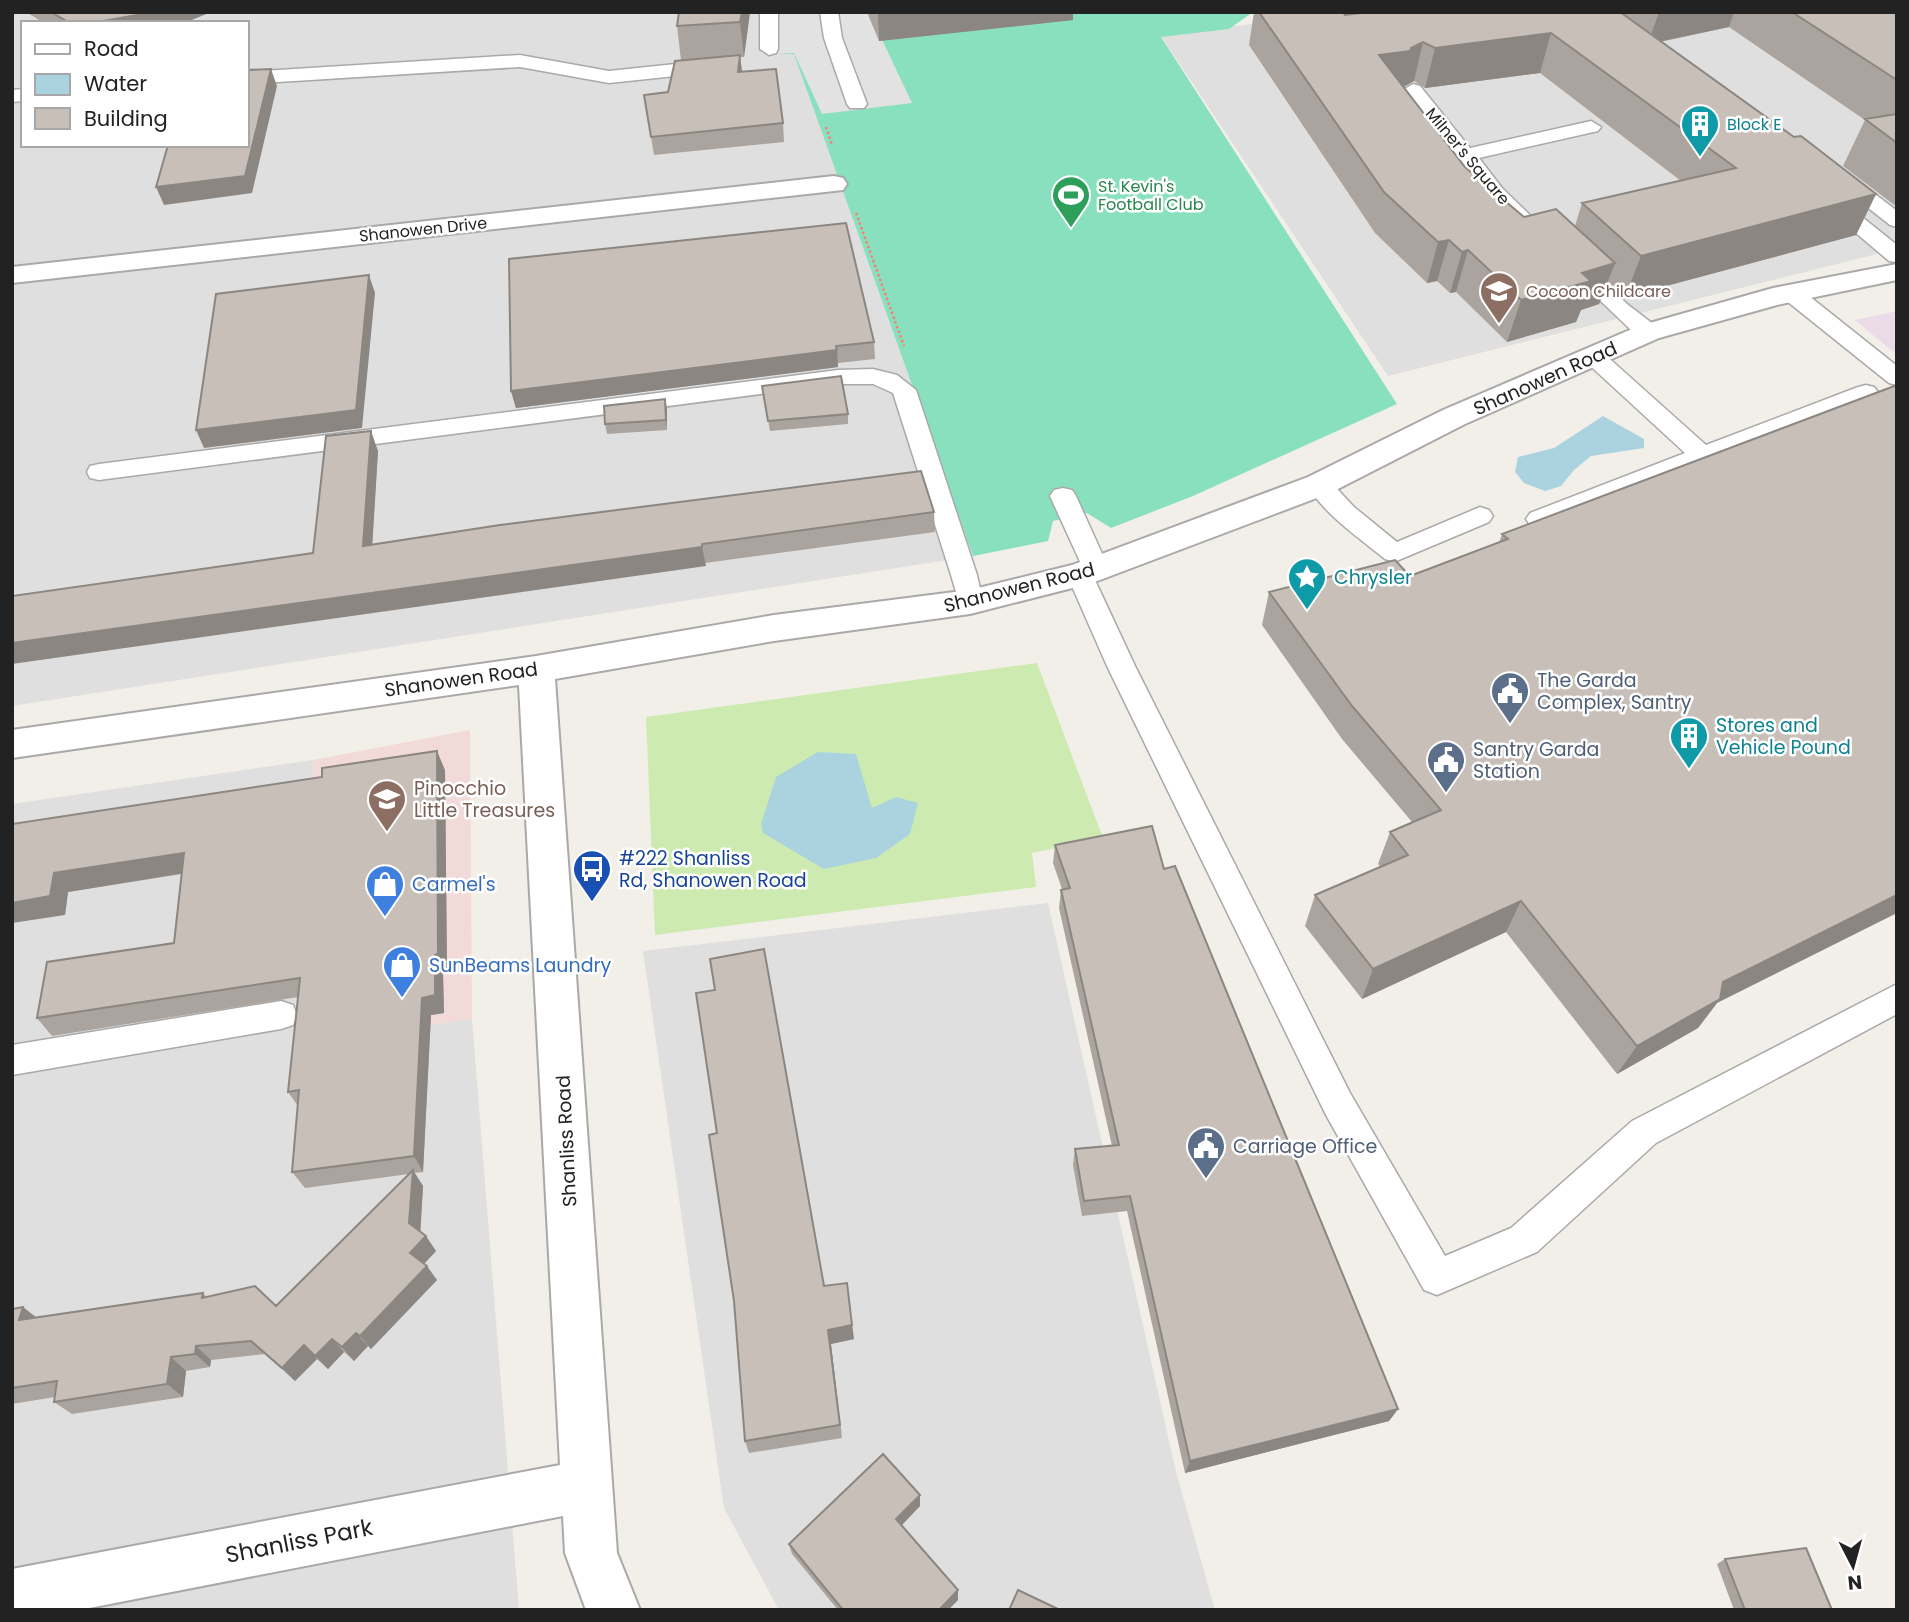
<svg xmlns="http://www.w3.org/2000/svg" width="1909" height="1622" viewBox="0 0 1909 1622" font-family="Poppins,sans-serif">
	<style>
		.residential { fill: #e0dfdf; fill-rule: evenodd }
		.commercial { fill: #f2dad9 }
		.industrial { fill: #ebdbe8 }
		.grass { fill: #cdebb0 }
		.pitch { fill: #88e0be }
		.parking { fill: #e2e2e2 }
		.water { fill: #aad3df }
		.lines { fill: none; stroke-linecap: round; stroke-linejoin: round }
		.lane-casing { stroke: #a9a9a9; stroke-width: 3 }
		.street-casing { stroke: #a9a9a9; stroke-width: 4 }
		.path { stroke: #fa8072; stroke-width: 2.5; stroke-dasharray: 2.5 2.5; stroke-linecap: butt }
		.lane { fill: #fff; fill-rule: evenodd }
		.street { fill: #fff; fill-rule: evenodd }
		.wall { fill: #aba49e; fill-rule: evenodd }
		.shaded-wall { fill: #8b8681 }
		.building { fill: #c7bfb8; stroke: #8b8681; stroke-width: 2 }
		.labels { text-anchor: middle; stroke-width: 5; stroke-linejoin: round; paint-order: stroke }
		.far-culture-label { font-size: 16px; fill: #0d838f; stroke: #fff; text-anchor: start }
		.far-street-label { font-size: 16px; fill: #222; stroke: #fff }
		.far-leisure-label { font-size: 16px; fill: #27864d; stroke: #fff; text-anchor: start }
		.far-education-label { font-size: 16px; fill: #785e54; stroke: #fff; text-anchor: start }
		.street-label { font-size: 19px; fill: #222; stroke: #fff }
		.culture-label { font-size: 19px; fill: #0d838f; stroke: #fff; text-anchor: start }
		.service-label { font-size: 19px; fill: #4e5e75; stroke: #fff; text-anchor: start }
		.education-label { font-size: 19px; fill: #785e54; stroke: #fff; text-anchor: start }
		.transit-label { font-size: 19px; fill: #164399; stroke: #fff; text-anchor: start }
		.shop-label { font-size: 19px; fill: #366cbe; stroke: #fff; text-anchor: start }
		.near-street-label { font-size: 23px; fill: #222; stroke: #fff }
	</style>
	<rect width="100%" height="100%" fill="#f2efe9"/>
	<path class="residential" d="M12 12H777V54L794 53 973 556 12 706ZM23 23H247V145H23Z
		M1342 12H1897V249L1388 376 1161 36Z
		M313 760 303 1042 472 1019 519 1610H12V804Z
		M1048 903 1176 1472 1215 1610H779L724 1508 643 951Z"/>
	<path class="commercial" d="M470 730 472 1019 303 1042 313 760Z"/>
	<path class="industrial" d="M1897 311V355L1855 320Z"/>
	<path class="grass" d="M1037 663 1103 838 1032 853 1036 887 655 935 646 717Z"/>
	<path class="pitch" d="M777 12H1253L1229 29 1161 37 1397 404 1193 496 1111 528 1087 513 1053 521 1048 541 973 556 794 54H776Z"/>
	<path class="parking" d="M777 12H869L912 103 822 114 794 53 776 54Z"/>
	<path class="water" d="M1603 416 1644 439V448L1591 456 1574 470 1561 486 1545 491 1524 483 1515 472 1518 457 1554 448Z
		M818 752 856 754 872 808 896 797 918 803 910 834 876 858 824 869 763 833 761 824 776 777Z"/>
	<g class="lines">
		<defs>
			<path id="lane" d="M760 12H778V49L776 53 769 55 760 49Z
				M820 12H838L842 38 867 104 864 108H850L847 104 824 38Z
				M520 55 609 71 713 60 722 66 713 72 609 83 520 67 247 84V72Z
				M1413 84 1420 86 1470 148 1591 121 1601 127 1598 131 1479 158 1502 188 1534 219 1531 223H1517L1488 196 1406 94 1403 90Z
				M23 89V101L12 102V90Z
				M1842 172 1849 174 1897 211V227L1890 225 1835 182 1832 178 1835 174Z
				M1830 195 1837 197 1897 245V262L1889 261 1823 205 1820 201 1823 197Z
				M1574 259 1582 260 1627 304 1657 327 1660 332 1657 337H1641L1631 330 1563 265 1566 260Z
				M1791 286 1799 288 1897 366V385L1889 383 1783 298 1780 293 1783 288Z
				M1594 350 1602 352 1706 445 1858 387 1866 385 1874 387 1878 392 1874 397 1548 525 1539 528 1530 525 1526 519 1530 513 1685 453 1586 362 1582 357 1586 352Z
				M873 369 897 375 916 390 977 575 983 602 979 609 970 611 961 609 951 575 893 393 873 384H838L99 480 90 478 87 472 90 466 99 464 838 370Z
				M1319 477 1328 479 1354 507 1397 542 1480 507 1489 510 1493 516 1489 522 1394 562 1385 559C1358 537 1325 515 1307 485L1310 479Z
				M1063 488 1072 490 1076 496 1109 569 1105 575 1094 578 1135 666 1350 1093 1445 1256 1511 1228 1632 1121 1897 984V1014L1656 1143 1537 1252 1437 1295 1424 1290 1326 1115 1107 666 1067 575 1071 569 1082 566 1050 496 1054 490Z
				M281 1001 293 1005 297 1015 293 1025 281 1029 12 1075V1045Z"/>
			<path id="street" d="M834 176 843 178 847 184 843 190 12 283V267Z
				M1897 264V280L1777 305 1659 338 1465 424 1330 493 1092 583 970 614 774 641 555 679 617 1553 640 1610H586L565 1553 563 1516 79 1610H12V1569L560 1465 519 685 12 758V730L536 656 774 615 970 590 1072 565 1308 477 1443 410 1639 326 1773 288Z"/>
		</defs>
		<use href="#lane" class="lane-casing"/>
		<use href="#street" class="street-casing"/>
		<path class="path" d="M826 127 832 145
			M856 213 904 346"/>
		<use href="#lane" class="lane"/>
		<use href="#street" class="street"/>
	</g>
	<path class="wall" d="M26 12H211L184 23H44Z
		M679 12H750L744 57H740L742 72 783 123 784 142 654 155 644 95 668 92 681 60 677 26Z
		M867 12H1073V20L879 41Z
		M1254 12H1343L1345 15 1369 12H1893L1897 14V207L1843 166 1865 120 1729 27 1660 42 1794 137 1876 194 1856 235 1625 297 1608 282 1599 304 1581 310 1576 322 1507 342 1456 292 1450 293 1437 281 1427 283 1375 233 1249 45ZM1540 73 1681 181 1582 203 1575 226 1524 217 1465 167 1403 87 1414 81 1425 88Z
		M509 259 874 342 875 359 838 363V367L516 408 511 391Z
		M1897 385 1717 1003 1698 1028 1617 1074 1506 932 1362 999 1305 926 1315 895 1381 867 1378 864 1390 832 1412 822 1342 739 1262 625 1269 592 1410 576 1499 543 1502 534Z
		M762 386 848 414V424L770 431Z
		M665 399 667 409V430L607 434 605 424Z
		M378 451 372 545 934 512 935 532 705 563 706 566 313 553Z
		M445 770 447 971 443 973 444 1013 431 1015 423 1172 414 1173 423 1186 420 1232 436 1251 424 1264 437 1280 371 1349 368 1346 354 1361 344 1352 328 1369 317 1359 295 1381 265 1354 211 1360 210 1367 186 1371 183 1397 72 1414 54 1402 55 1397 12 1404V1309L36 1318 203 1293 207 1297 276 1306 409 1174 305 1188 292 1172 298 1106 288 1092 298 997 52 1036 37 1018 174 943 182 874 68 892 65 915 12 824Z
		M1055 845 1164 869 1398 1409 1389 1421 1185 1473 1127 1211 1082 1216 1073 1165 1075 1149 1112 1146 1059 908 1061 890 1062 889 1053 863Z
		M824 1286 854 1339 831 1344 842 1438 749 1453 745 1441Z
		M920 1506 902 1525 958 1590V1600L948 1610H838L792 1554 789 1544Z
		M1725 1559 1832 1610H1734L1717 1564Z"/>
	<path class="shaded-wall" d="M154 12H211L184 23H92Z
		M742 12H750L744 57 740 22Z
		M894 12H1073V20L879 41 878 14Z
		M1659 12H1734L1729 27 1648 44Z
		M1551 33 1540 73 1425 88 1435 48Z
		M1423 42 1414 81 1402 88 1379 55 1411 48Z
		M740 55 742 72H738Z
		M271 69 277 86 252 193 164 205 156 187Z
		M1876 194 1856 235 1625 297 1641 256Z
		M1449 240 1437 281 1427 283 1438 242Z
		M1468 250 1456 292 1450 293 1462 252Z
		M1615 263 1599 304 1581 310 1576 322 1507 342 1521 300 1582 273Z
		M369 275 375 293 362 428 204 448 196 430Z
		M837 350 838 367 516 408 511 391Z
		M665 399 667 409V430L666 420Z
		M371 431 378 451 371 566 363 546Z
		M702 547 706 566 12 664V643Z
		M437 751 445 770 447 971 443 973 444 1013 431 1015 423 1172 414 1156 422 998 435 955Z
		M184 853 196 871 68 892 65 915 12 923V903L54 873Z
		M1897 895V913L1717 1003 1698 1028 1617 1074 1637 1046 1723 982Z
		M1521 901 1506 932 1362 999 1373 969Z
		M413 1170 423 1186 420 1238 409 1223Z
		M426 1236 436 1251 421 1267 410 1253Z
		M427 1266 437 1280 371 1349 360 1336Z
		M847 1283 854 1339 831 1344 842 1438 828 1330Z
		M23 1307 41 1321 19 1320Z
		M356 1333 368 1346 354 1361 342 1347Z
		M332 1339 344 1352 328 1369 315 1356Z
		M304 1345 317 1359 295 1381 282 1368Z
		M196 1346 211 1360 210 1367 195 1354Z
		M171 1357 186 1371 183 1397 167 1384Z
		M1398 1409 1389 1421 1185 1473 1190 1461Z
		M920 1495V1506L897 1530 896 1519Z
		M958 1590V1600L948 1610H939Z"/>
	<path class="building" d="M51 12H154L92 23H70Z
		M679 12H742L740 22 677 26Z
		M1259 12H1343L1345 15 1369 12H1620L1794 137 1801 136 1876 194 1641 256 1582 203 1736 168 1551 33 1435 48 1423 42 1411 48 1410 51 1379 55 1465 167 1524 217 1556 209 1615 263 1582 273 1591 281 1521 300 1468 250 1462 252 1449 240 1438 242 1384 192Z
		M1792 12H1893L1897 14V80Z
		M740 55 738 72 776 69 783 123 651 137 644 95 668 92 675 61Z
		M271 69 245 176 156 187 168 145H247V70Z
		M1897 114V143L1865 119Z
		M846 223 874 342 836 346 837 350 511 391 509 259Z
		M369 275 356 410 196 430 216 294Z
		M841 376 848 414 768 421 762 386Z
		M1897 385V895L1723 982 1720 999 1637 1046 1521 901 1373 969 1315 895 1408 855 1390 832 1441 810 1352 706 1269 592 1395 560 1410 576 1508 539 1502 534Z
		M665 399 666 420 605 424 604 406Z
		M371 431 363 546 500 525 921 471 934 512 702 544V547L12 643V596L313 553 326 436Z
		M437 751 438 953 435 955V995L422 998 414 1156 292 1172 299 1090 288 1092 300 978 37 1018 47 962 174 943 184 853 54 873 50 896 12 903V824L322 777V768Z
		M1152 826 1164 869 1175 866 1398 1409 1190 1461 1130 1196 1084 1201 1075 1149 1119 1145 1061 890 1070 888 1055 845Z
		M764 949 824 1286 847 1283 852 1325 828 1330 840 1425 745 1441 734 1301 709 1135 717 1133 696 993 715 990 710 959Z
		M413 1170 409 1223 426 1236 410 1253 427 1266 360 1336 356 1333 342 1347 332 1339 315 1356 304 1345 282 1368 251 1341 196 1346 195 1354 171 1357 167 1384 54 1402 57 1381 12 1388V1309L23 1307 19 1320 203 1293 202 1298 255 1286 276 1306Z
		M883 1454 920 1495 896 1519 958 1590 939 1610H843L789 1544Z
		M1806 1548 1832 1610H1745L1725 1559Z
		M1018 1590 1060 1610H1009Z"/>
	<defs>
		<symbol id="building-pin" viewBox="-11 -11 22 30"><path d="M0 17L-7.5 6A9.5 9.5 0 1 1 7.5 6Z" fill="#0f9aa8" stroke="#fff"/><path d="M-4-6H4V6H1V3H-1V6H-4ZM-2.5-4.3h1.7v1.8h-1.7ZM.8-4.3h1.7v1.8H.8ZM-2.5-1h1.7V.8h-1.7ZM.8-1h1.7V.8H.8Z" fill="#fff"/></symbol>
		<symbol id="stadium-pin" viewBox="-11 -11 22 30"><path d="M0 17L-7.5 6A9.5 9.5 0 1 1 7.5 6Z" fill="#2e9e5b" stroke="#fff"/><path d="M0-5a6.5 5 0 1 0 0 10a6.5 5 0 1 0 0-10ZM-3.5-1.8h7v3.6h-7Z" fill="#fff"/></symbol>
		<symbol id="school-pin" viewBox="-11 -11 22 30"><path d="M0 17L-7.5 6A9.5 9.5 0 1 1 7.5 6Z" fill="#8d6e63" stroke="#fff"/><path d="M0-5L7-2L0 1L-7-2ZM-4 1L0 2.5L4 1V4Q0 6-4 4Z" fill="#fff"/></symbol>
		<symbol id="sight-pin" viewBox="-11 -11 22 30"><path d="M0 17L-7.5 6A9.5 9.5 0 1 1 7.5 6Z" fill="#0f9aa8" stroke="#fff"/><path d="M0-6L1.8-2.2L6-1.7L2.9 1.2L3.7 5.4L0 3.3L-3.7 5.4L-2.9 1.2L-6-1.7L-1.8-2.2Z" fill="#fff"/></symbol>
		<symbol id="civic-pin" viewBox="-11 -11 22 30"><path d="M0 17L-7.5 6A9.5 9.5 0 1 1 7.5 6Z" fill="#5c6f8a" stroke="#fff"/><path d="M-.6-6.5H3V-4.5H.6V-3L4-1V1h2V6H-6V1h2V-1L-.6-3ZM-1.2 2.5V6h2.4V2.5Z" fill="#fff"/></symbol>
		<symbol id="bus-pin" viewBox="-11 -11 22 30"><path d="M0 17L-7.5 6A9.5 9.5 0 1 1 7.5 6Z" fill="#1a4fb4" stroke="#fff"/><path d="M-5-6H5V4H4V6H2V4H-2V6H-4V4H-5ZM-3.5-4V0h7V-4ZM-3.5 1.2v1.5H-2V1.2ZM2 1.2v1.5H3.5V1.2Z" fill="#fff"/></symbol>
		<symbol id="shop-pin" viewBox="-11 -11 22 30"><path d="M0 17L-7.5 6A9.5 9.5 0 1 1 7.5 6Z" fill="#3f7fe0" stroke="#fff"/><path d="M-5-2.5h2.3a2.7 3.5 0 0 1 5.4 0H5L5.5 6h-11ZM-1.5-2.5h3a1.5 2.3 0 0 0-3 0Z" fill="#fff"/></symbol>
	</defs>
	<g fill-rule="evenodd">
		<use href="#building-pin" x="1678" y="102" width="44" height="60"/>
		<use href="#stadium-pin" x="1049" y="173" width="44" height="60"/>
		<use href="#school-pin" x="1477" y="269" width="44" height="60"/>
		<use href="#sight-pin" x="1285" y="555" width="44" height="60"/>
		<use href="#civic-pin" x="1488" y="669" width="44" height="60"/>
		<use href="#building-pin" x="1667" y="714" width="44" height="60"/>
		<use href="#civic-pin" x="1424" y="738" width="44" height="60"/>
		<use href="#school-pin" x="365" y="777" width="44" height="60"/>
		<use href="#bus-pin" x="570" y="847" width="44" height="60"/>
		<use href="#shop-pin" x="363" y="862" width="44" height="60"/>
		<use href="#shop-pin" x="380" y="943" width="44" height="60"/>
		<use href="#civic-pin" x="1184" y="1124" width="44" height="60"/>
	</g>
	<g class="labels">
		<g class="far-culture-label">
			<text x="1727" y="130">Block E</text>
		</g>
		<g class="far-street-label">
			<text transform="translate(1468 156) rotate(50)" y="6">Milner's Square</text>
			<text transform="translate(423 229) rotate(-6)" y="6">Shanowen Drive</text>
		</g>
		<g class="far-leisure-label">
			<text x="1098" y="192">St. Kevin's<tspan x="1098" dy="18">Football Club</tspan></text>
		</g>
		<g class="far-education-label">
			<text x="1526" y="297">Cocoon Childcare</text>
		</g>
		<g class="street-label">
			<text transform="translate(1545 378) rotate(-24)" y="7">Shanowen Road</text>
			<text transform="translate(1019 587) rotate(-14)" y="7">Shanowen Road</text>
			<text transform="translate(461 679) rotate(-8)" y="7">Shanowen Road</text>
			<text transform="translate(566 1141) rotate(-93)" y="7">Shanliss Road</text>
		</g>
		<g class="culture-label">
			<text x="1334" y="584">Chrysler</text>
			<text x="1716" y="732">Stores and<tspan x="1716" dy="22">Vehicle Pound</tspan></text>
		</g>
		<g class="service-label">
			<text x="1537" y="687">The Garda<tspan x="1537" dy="22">Complex, Santry</tspan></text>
			<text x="1473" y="756">Santry Garda<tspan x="1473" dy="22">Station</tspan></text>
			<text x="1233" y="1153">Carriage Office</text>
		</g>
		<g class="education-label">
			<text x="414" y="795">Pinocchio<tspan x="414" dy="22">Little Treasures</tspan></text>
		</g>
		<g class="transit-label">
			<text x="619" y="865">#222 Shanliss<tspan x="619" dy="22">Rd, Shanowen Road</tspan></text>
		</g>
		<g class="shop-label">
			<text x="412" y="891">Carmel's</text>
			<text x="429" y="972">SunBeams Laundry</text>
		</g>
		<g class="near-street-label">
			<text transform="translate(299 1541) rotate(-11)" y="8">Shanliss Park</text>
		</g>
	</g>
	<rect width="1909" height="1622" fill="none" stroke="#222222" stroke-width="28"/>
	<rect x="21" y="21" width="228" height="126" fill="#ffffff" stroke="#a7a7a7" stroke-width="2"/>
	<rect x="35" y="44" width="35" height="10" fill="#ffffff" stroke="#a7a7a7" stroke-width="2"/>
	<text x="84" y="56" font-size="21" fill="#222222">Road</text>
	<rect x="35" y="74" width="35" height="21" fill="#aad3df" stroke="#a7a7a7" stroke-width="2"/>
	<text x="84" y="91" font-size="21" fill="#222222">Water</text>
	<rect x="35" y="108" width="35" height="21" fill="#c7bfb8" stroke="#a7a7a7" stroke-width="2"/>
	<text x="84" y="126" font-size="21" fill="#222222">Building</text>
	<g transform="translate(1853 1566) rotate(174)" stroke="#ffffff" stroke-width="5" paint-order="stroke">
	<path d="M0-5L12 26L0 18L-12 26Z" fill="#222222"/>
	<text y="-10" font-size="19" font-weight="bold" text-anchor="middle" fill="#222222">N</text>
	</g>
</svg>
